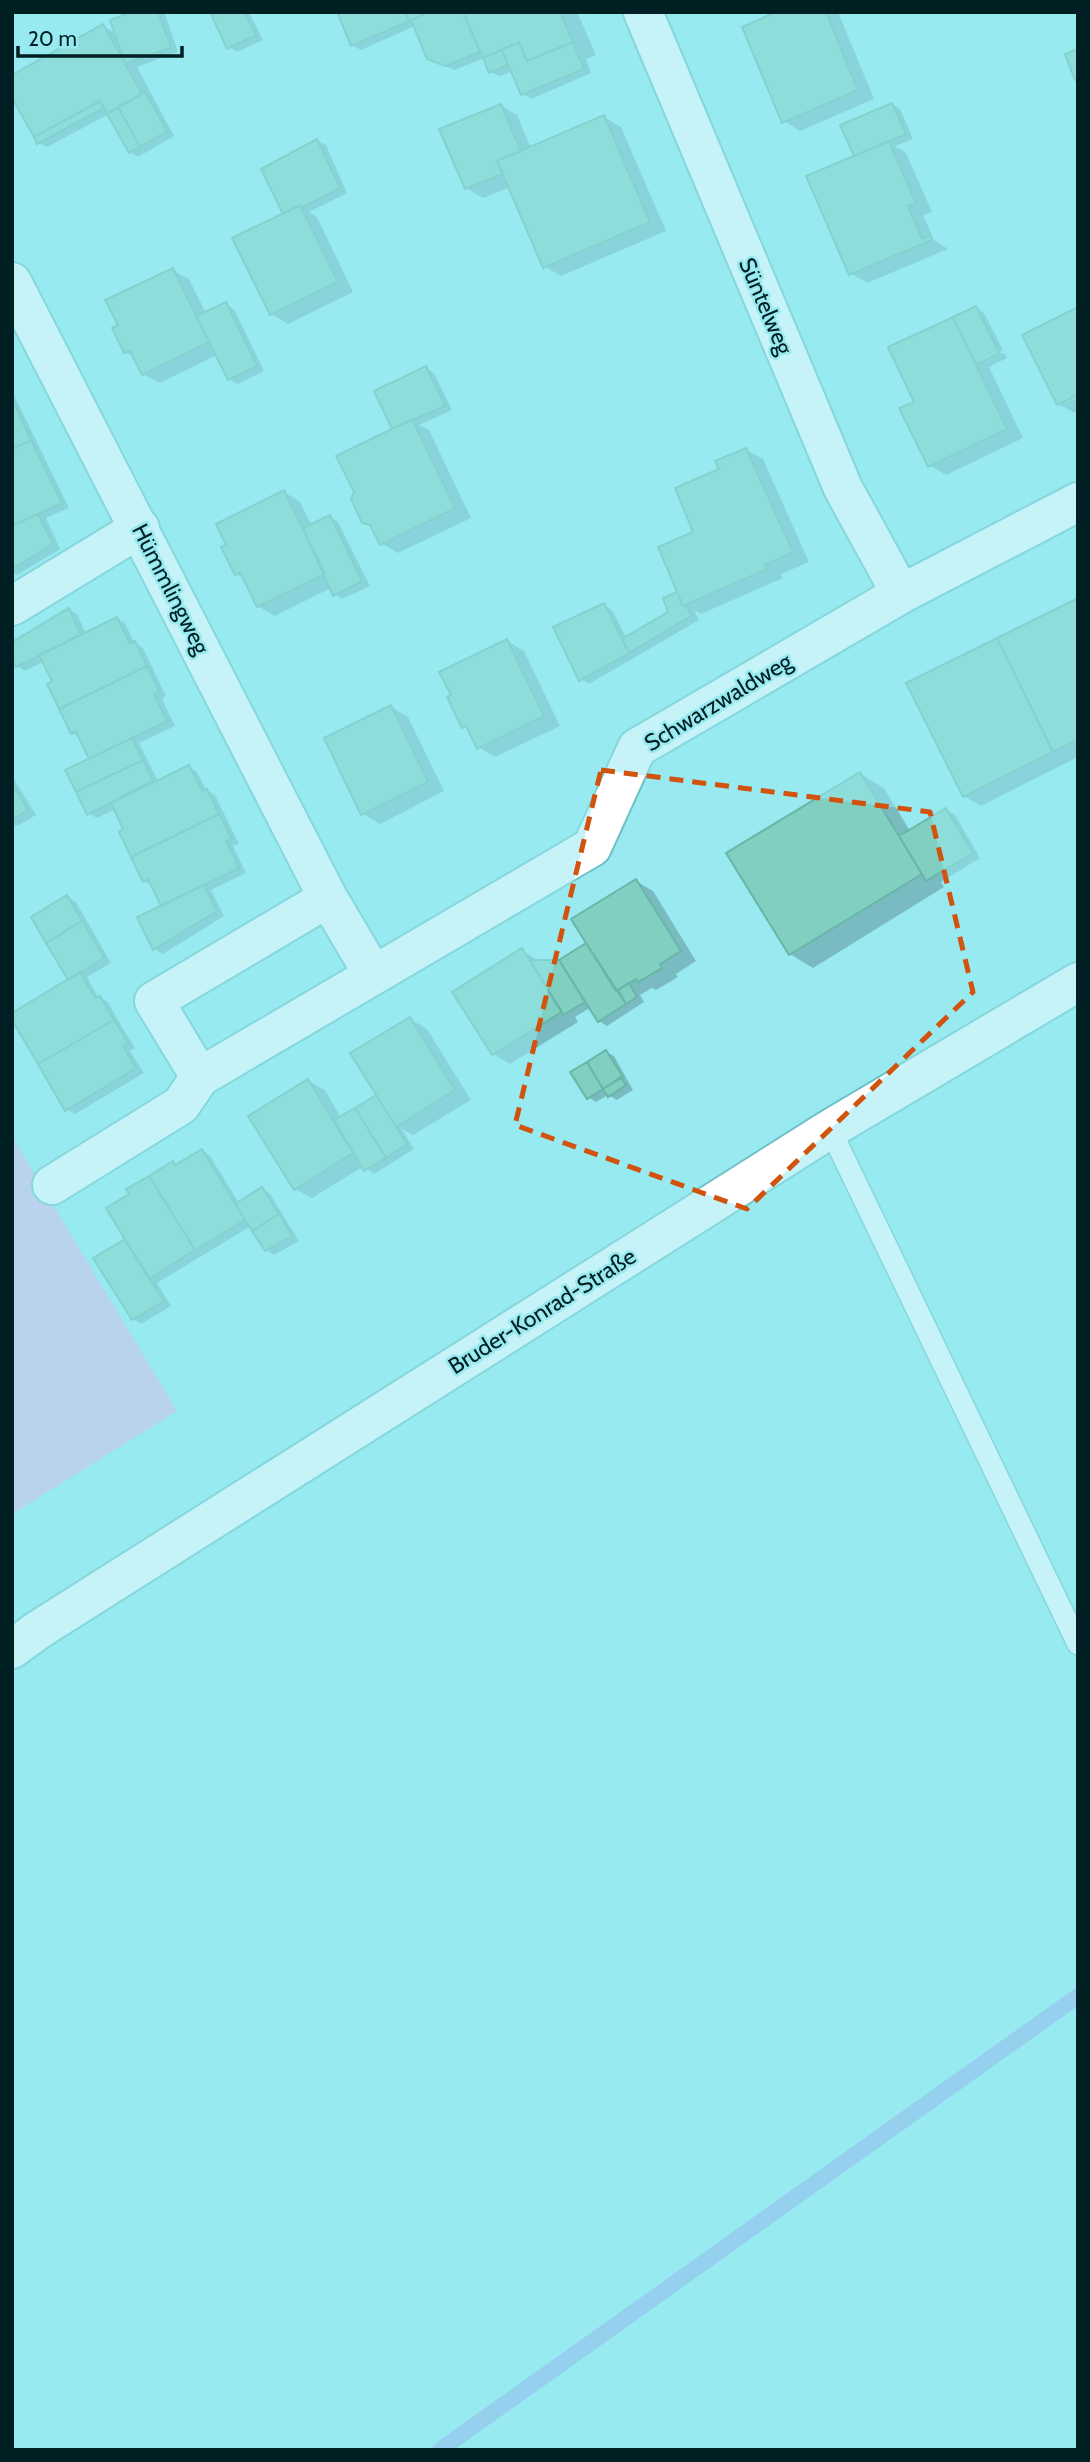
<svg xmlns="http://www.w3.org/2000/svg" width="1090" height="2462" viewBox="0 0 1090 2462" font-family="Cabin,sans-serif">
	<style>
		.green { fill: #e2b5e9 }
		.shadow { fill: #0003 }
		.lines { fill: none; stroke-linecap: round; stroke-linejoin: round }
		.stream { stroke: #93b4ee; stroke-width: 16 }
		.building { fill: #80cfc1; stroke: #68b6a8; stroke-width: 2 }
		.service-casing { stroke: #70c1c7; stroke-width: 24 }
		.minor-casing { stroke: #70c1c7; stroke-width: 42 }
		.tertiary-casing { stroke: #70c1c7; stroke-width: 42 }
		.service { stroke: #fff; stroke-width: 21 }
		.minor { stroke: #fff; stroke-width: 38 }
		.tertiary { stroke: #fff; stroke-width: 38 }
		.marked { fill: none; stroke: #d1530e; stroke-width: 5; stroke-dasharray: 14 9; stroke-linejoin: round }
		.labels { text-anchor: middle; stroke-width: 5; stroke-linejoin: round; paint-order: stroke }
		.street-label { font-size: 23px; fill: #001f22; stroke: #98eaf0 }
	</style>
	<rect width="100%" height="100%" fill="#98eaf0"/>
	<path class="green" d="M12 1137 177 1411 12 1514Z"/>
	<path class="shadow" d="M136 12H164L178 52 137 67 174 136 138 157 130 152 109 114 47 147 39 143 103 26 116 34Z
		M212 12H249L263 40 237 52 229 47Z
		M339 12H577L596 55 586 59 591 73 531 99 523 94 513 71 499 76 491 72 485 58 454 70 429 58 415 26 361 50 352 45Z
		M781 12H838L874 99 800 131 784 121Z
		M892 104 900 109 913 139 895 146 906 153 932 212 923 215 934 240 948 249 867 283 850 273 856 157Z
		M501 106 517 115 531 148 604 117 621 127 666 231 561 276 544 266 510 187 483 198 466 188Z
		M317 141 326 145 347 193 309 212 317 217 353 292 288 324 271 314 285 214Z
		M172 270 189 279 206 313 225 304 234 309 264 371 238 384 229 379 217 355 160 383 143 374 135 357 126 352 120 326Z
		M976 308 984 313 1003 350 985 359V363L1004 353 1007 358 989 367 1023 438 946 475 929 465 916 403Z
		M426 368 434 373 452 410 419 425 429 430 471 518 398 553 381 543 373 527 363 522 394 429Z
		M12 391 69 508 46 518 60 549 17 575 12 572Z
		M1078 397V412L1075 413 1058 404 1065 399V403Z
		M746 450 763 459 809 562 781 574 783 578 701 614 694 610 699 620 589 684 581 679 604 605 612 610 627 639 670 612 665 599 679 593 696 533 721 470Z
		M284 492 300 502 312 526 330 517 338 522 370 586 342 599 334 594 331 588 275 616 258 606 245 579 236 574Z
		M1078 600V757L981 806 964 796Z
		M69 610 77 614 86 634 117 619 125 623 134 642 143 648 166 696 162 699 175 726 139 743 158 781 189 767 197 772 206 790 215 795 239 844 233 846 246 873 211 890 224 916 163 954 154 949 163 907 153 886 144 881 126 830 115 809 97 818 88 813 91 759 81 738 72 733 54 682 43 662 25 671 17 666Z
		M507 641 524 651 560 726 495 757 478 747 470 730 463 726Z
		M391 707 408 717 444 791 380 824 363 814Z
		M860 774 884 788 910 831 946 810 955 815 980 858 941 882 944 887 813 968 790 954Z
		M12 776 36 815 17 826 12 824Z
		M636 881 653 891 696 961 676 974 678 977 656 990 652 988 640 995 644 1002 607 1026 599 1021 591 1007 575 1017 578 1022 510 1064 493 1054 522 950 540 962H560L588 944Z
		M67 897 76 902 111 963 87 977 98 997 108 1002 122 1027 135 1048 130 1051 144 1073 75 1114 67 1109 70 980Z
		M410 1019 427 1029 471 1100 413 1135 401 1128 414 1149 374 1174 364 1166 312 1198 295 1189 308 1081 325 1090 341 1118 378 1096Z
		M606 1052 614 1056 633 1090 617 1100 608 1095 596 1102 588 1097Z
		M202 1151 210 1156 239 1203 262 1189 270 1194 299 1241 274 1255 266 1250 251 1226 157 1283 171 1306 141 1324 133 1319 127 1239 131 1194 173 1163 178 1165Z"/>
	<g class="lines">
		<path class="stream" d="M440 2450 1078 1996"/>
	</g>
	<path class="building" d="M131 12H158L171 47 125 64 110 20Z
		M210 12H244L256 35 227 49Z
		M337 12H405L409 21 351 46Z
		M405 12H429L409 21Z
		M429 12H463L480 52 445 66 427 59 411 20Z
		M463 12H560L573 42 527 61 519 42 483 58Z
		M776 12H826L858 90 782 123 742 27Z
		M103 24 142 94 107 114 100 101 34 137 12 98V75Z
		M519 42 527 61 573 42 584 69 521 95 502 50Z
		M1078 49V79L1075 80 1065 54Z
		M502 50 508 65 489 73 483 58Z
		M144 90 167 131 140 147 118 107 142 94 140 92Z
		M100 101 104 108 37 144 34 137Z
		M892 103 906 134 854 156 840 125Z
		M501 104 521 151 497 161 503 174 465 189 439 129Z
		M118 107 140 147 129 153 107 114Z
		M604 115 650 222 543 268 497 161Z
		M317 139 340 188 301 208 300 205 283 214 261 169Z
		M889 141 916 203 908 206 922 239 930 235 932 240 849 275 806 176Z
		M300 205 338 282 270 315 232 238Z
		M173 268 209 342 142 375 130 351 124 353 112 328 118 325 105 300Z
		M226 302 257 366 228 380 196 316Z
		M976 306 1000 354 976 365 953 317Z
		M1078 307V395L1057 405 1022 335Z
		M953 317 1007 429 928 467 899 408 914 402 888 347Z
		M426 366 445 406 392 429 374 391Z
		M12 399 31 440 12 449Z
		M412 419 455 508 380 545 370 525 362 523 351 499 354 492 336 456Z
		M31 440 62 503 12 526V449Z
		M746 448 793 552 765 565 767 569 683 606 658 547 693 532 675 488 719 469 715 461Z
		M284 490 325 574 257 607 240 572 235 575 221 547 226 545 216 524Z
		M38 514 53 544 12 569V526Z
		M330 515 362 581 333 596 303 528Z
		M677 592 683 606 686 604 691 616 629 653 622 639 668 612 663 598Z
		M1078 598V740L1053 752 997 638Z
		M604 603 629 653 579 681 553 627Z
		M69 608 81 635 16 667 12 660V642Z
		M117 617 130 644 135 641 147 666 59 709 47 684 52 681 39 655Z
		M997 638 1053 752 963 797 906 683Z
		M507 639 544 716 477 749 466 726 462 728 447 697 451 695 439 672Z
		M147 666 159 691 154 694 167 721 89 759 76 732 71 734 59 709Z
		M391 705 428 782 361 815 324 738Z
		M132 738 143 760 76 792 65 770Z
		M143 760 153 781 87 815 76 792Z
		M189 765 202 791 207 789 219 814 131 857 119 832 123 829 111 803Z
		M860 772 922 874 789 955 726 853Z
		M12 783 28 810 12 820Z
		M946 808 973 853 926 881 899 836Z
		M219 814 232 839 226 841 239 868 161 906 148 879 143 882 131 857Z
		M636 879 681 951 660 964 662 968 638 982 636 979 616 991 571 919Z
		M204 885 217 911 153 950 137 917Z
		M67 895 82 921 46 943 31 917Z
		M82 921 104 958 68 980 46 943Z
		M586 943 626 1004 598 1022 559 960Z
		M522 948 562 1012 492 1055 452 992Z
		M530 960H559L585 1002 563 1015Z
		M80 972 95 998 100 996 114 1020 38 1064 12 1020V1013Z
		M629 983 637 997 626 1004 618 990Z
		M410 1017 455 1090 396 1127 350 1053Z
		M114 1020 128 1043 123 1046 136 1068 65 1111 38 1064Z
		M606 1050 623 1077 603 1089 587 1062Z
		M587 1062 603 1089 587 1099 570 1072Z
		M621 1077 626 1085 608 1097 603 1089Z
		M308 1079 353 1153 294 1190 248 1116Z
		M376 1095 407 1144 386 1158 355 1108Z
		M355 1108 386 1158 364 1171 334 1120Z
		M202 1149 245 1220 195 1250 149 1176 173 1161 175 1165Z
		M149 1176 195 1250 149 1279 106 1208 129 1194 126 1189Z
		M262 1187 279 1214 252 1231 235 1204Z
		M279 1214 292 1236 265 1251 252 1231Z
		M125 1239 164 1301 132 1320 93 1258Z"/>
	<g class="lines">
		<defs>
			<path id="service" d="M830 1129 1078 1644"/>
			<path id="minor" d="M643 12 843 488 901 594
				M12 282 328 898 373 974
				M12 606 140 528
				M328 898 154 1001 200 1077 592 847 637 748 901 594 1078 502
				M52 1185 181 1105 200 1077"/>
			<path id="tertiary" d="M12 1649 38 1630 830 1129 1078 982"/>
		</defs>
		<use href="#service" class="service-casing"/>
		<use href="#minor" class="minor-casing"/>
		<use href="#tertiary" class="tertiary-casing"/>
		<use href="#service" class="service"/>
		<use href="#minor" class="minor"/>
		<use href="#tertiary" class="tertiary"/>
	</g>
	<path d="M0 0H1090V2462H0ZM601 770 930 812 973 992 747 1209 515 1125Z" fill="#98eaf0" fill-opacity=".55" fill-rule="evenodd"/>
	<path class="marked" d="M601 770 930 812 973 992 747 1209 515 1125Z"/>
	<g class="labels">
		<g class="street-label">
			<text transform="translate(766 306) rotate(67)" y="8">Süntelweg</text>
			<text transform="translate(171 589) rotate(63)" y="8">Hümmlingweg</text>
			<text transform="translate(718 702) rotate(-31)" y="8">Schwarzwaldweg</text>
			<text transform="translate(542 1311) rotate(-32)" y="8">Bruder-Konrad-Straße</text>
		</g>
	</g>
	<rect width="1090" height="2462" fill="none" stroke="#001f22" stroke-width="28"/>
	<path d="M18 46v10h164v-10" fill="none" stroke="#001f22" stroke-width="3.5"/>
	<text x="28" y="46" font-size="21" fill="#001f22" stroke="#98eaf0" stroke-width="5" paint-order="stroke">20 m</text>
</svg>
